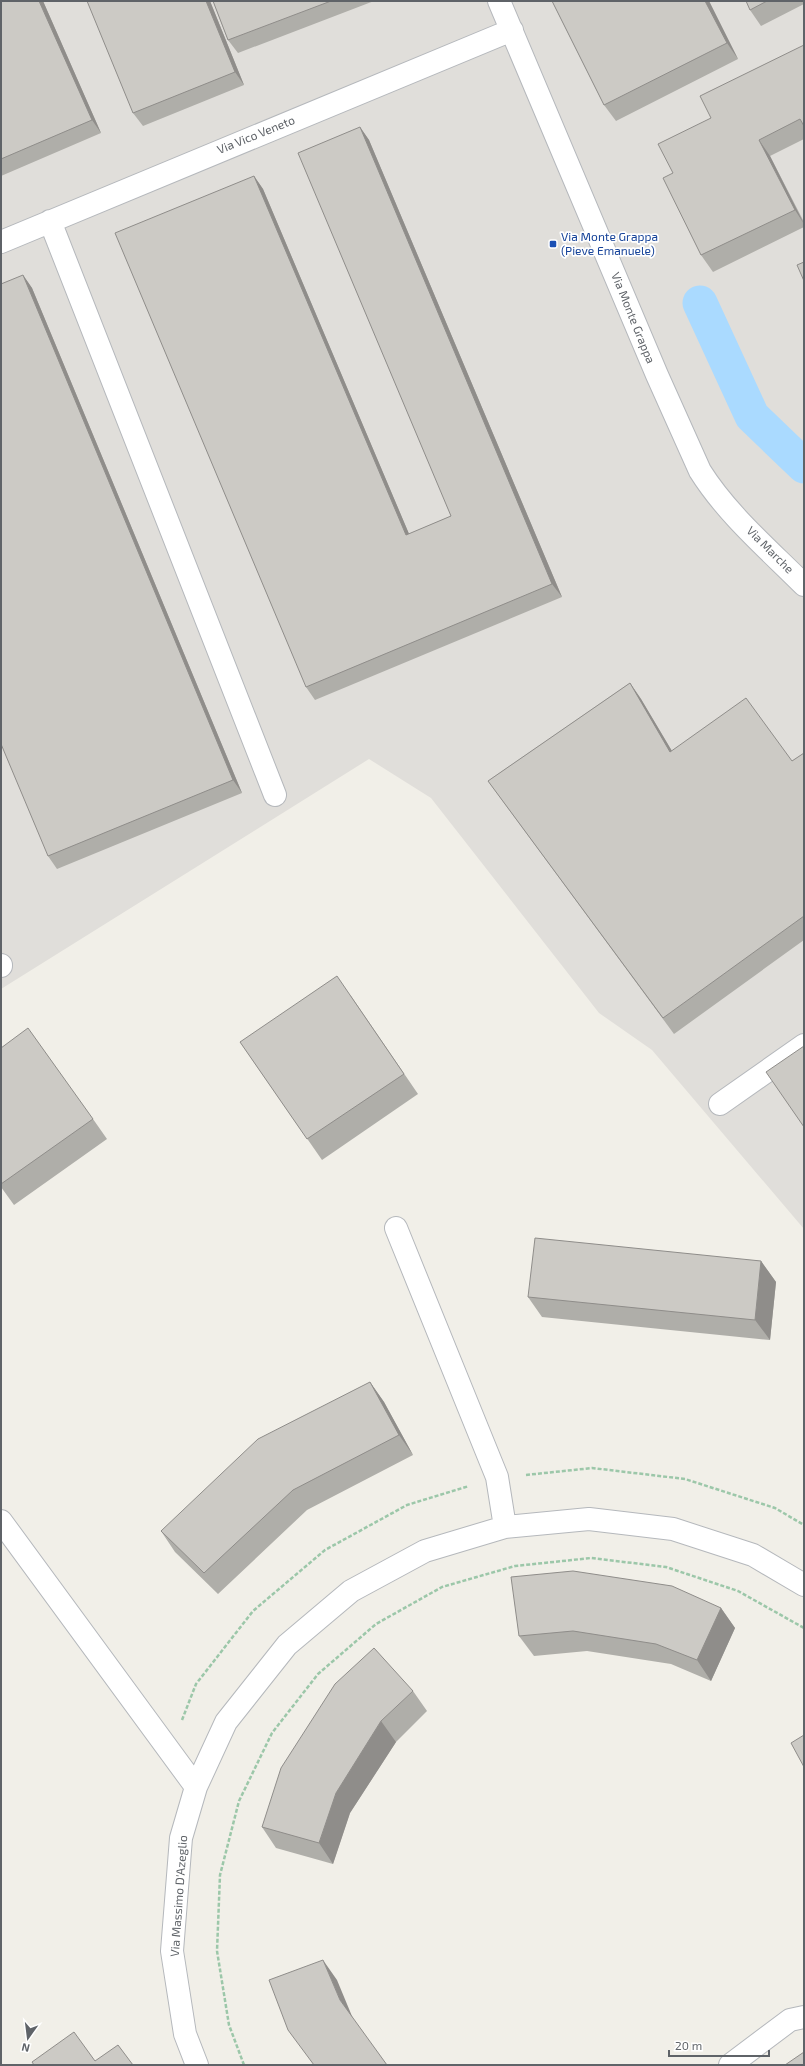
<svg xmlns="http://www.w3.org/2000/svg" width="805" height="2066" viewBox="0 0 805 2066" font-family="'Exo 2',sans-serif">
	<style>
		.industrial { fill: #e0deda }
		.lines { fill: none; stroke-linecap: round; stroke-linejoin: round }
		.canal { stroke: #aadaff; stroke-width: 35 }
		.minor-casing { stroke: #b5b8bc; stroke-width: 24 }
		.path { stroke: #9cc7a9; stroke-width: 2.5; stroke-dasharray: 4 2; stroke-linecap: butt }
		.minor { stroke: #fff; stroke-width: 22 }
		.wall { fill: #afaea9 }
		.shaded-wall { fill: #8f8d8a }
		.building { fill: #cccac5; stroke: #8f8d8a }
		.transit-dot { fill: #1a4fb4; stroke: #fff; stroke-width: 1.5 }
		.labels { text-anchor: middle; stroke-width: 3.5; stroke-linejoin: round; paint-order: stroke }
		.street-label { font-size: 12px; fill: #5f6368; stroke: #fff }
		.transit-label { font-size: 12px; fill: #164399; stroke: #fff; text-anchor: start }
	</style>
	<rect width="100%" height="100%" fill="#f1efe8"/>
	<path class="industrial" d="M1 1H804V1229L652 1050 599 1013 431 798 369 759 1 989Z"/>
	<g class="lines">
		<path class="canal" d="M700 303 752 416 804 466"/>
		<defs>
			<path id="minor" d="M499 1 657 375 700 471C727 514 768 549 804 585
				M50 221 275 795
				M1 242 512 30
				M1 965V966
				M720 1104 804 1045
				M396 1228 497 1477 505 1527
				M1 1521 196 1787
				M197 2065 185 2034 172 1951 181 1838 196 1787 226 1722 287 1645 351 1591 425 1551 505 1527 589 1519 673 1529 753 1555 804 1585
				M730 2065 790 2020 804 2017"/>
		</defs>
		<use href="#minor" class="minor-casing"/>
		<path class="path" d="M526 1475 592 1468 685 1479 775 1508 804 1525
			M182 1720 196 1684 253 1611 325 1550 407 1505 469 1486
			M244 2065 229 2025 217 1951 220 1875 239 1801 272 1733 318 1674 376 1624 442 1587 515 1566 591 1558 666 1567 738 1591 804 1628"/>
		<use href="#minor" class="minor"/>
	</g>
	<path class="wall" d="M1 1H43L101 133 1 176Z
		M210 1 244 85 143 126 133 113Z
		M213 1H374L238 53 228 40Z
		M552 1H709L738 59 616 121 604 105Z
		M746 1H804V4L761 26 750 10Z
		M804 45V139L770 156 804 222V227L713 272 701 255 673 173 711 118Z
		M360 127 369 140 562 597 315 700 306 687 254 176 263 189 409 534 451 516Z
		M23 275 32 288 242 793 57 869 48 856Z
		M630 683 641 699 672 751 792 761 804 753V940L674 1034 488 781Z
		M351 996 418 1094 322 1160 240 1042Z
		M1 1048 93 1119 107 1139 14 1205 1 1187Z
		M761 1261 776 1282 770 1340 542 1317 528 1297Z
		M370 1382 384 1402 413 1455 307 1510 218 1594 175 1552 161 1531Z
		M721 1608 735 1628 711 1681 671 1664 587 1651 534 1656 519 1636Z
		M413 1691 427 1711 396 1742 350 1813 333 1864 276 1848 262 1827Z"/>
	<path class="shaded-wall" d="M39 1H43L101 133 92 120Z
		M206 1H210L244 85 235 72Z
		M705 1H709L738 59 727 43Z
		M360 127 369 140 562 597 552 584Z
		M759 140 770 156 804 224 795 210Z
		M254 176 263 189 415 548 406 535Z
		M23 275 32 288 242 793 233 780Z
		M630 683 641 699 682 768 670 752Z
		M761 1261 776 1282 770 1340 755 1320Z
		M370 1382 384 1402 413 1455 399 1435Z
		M721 1608 735 1628 711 1681 697 1660Z
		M381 1721 396 1742 350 1813 333 1864 319 1843 336 1793Z
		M323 1960 337 1980 354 2021 340 2000Z"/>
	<path class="building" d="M1 1H39L92 120 1 159Z
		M87 1H206L235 72 133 113Z
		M213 1H331L228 40Z
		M552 1H705L727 43 604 105Z
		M746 1H767L750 10Z
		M804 45V126L800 119 759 140 795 210 701 255 663 178 673 173 658 144 711 118 700 96Z
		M360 127 552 584 306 687 115 233 254 176 406 535 451 516 298 153Z
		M804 262V281L797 265Z
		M23 275 233 780 48 856 1 744V284Z
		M630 683 670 752 746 698 792 761 804 753V916L663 1018 488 781Z
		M337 976 404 1074 307 1139 240 1042Z
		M28 1028 93 1119 1 1184V1048Z
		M804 1046V1127L766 1072Z
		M535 1238 761 1261 755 1320 528 1297Z
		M370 1382 399 1435 293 1490 204 1573 161 1531 258 1439Z
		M573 1571 672 1586 721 1608 697 1660 656 1644 573 1631 519 1636 511 1577Z
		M374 1648 413 1691 381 1721 336 1793 319 1843 262 1827 281 1768 335 1684Z
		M804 1735V1767L791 1743Z
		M323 1960 340 2000 387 2065H314L288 2030 269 1980Z
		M74 2032 95 2061 118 2045 133 2065H34L32 2062Z
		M804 2052V2065H785Z"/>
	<rect class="transit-dot" x="549" y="240" width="8" height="8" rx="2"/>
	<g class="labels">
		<g class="street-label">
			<text transform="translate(256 135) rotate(-22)" y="4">Via Vico Veneto</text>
			<text transform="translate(633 318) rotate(68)" y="4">Via Monte Grappa</text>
			<text transform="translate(770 550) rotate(45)" y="4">Via Marche</text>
			<text transform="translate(179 1896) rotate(-86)" y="4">Via Massimo D'Azeglio</text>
		</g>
		<g class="transit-label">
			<text x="561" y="241">Via Monte Grappa<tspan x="561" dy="14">(Pieve Emanuele)</tspan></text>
		</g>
	</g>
	<rect width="805" height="2066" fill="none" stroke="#5f6368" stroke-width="4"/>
	<g transform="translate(28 2038) rotate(194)" stroke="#ffffff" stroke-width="3" paint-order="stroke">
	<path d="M0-3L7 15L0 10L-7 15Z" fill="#5f6368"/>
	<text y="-6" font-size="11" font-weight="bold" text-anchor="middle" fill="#5f6368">N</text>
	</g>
	<path d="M669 2050v6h100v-6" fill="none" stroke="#5f6368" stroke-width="2"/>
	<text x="675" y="2050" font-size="12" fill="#5f6368" stroke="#ffffff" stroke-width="3" paint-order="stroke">20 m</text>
</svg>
